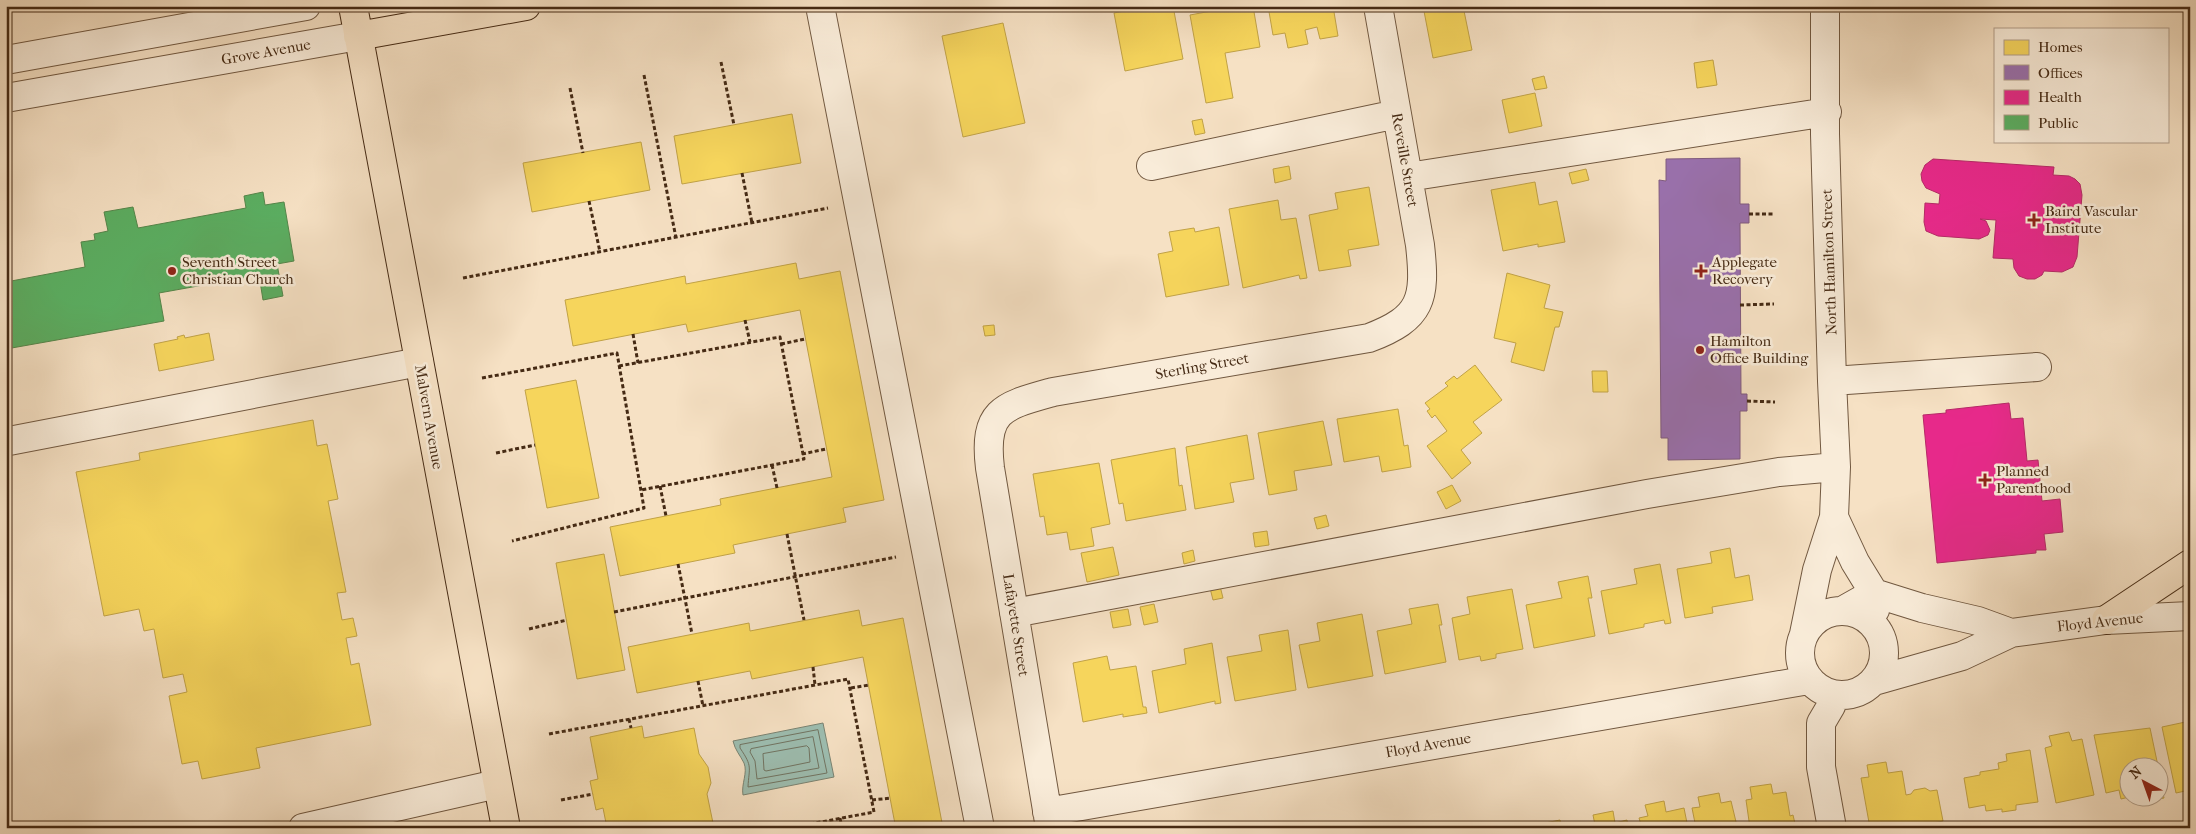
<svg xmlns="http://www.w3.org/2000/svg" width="2196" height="834" viewBox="0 0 2196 834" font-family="'IM FELL French Canon',serif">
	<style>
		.water { fill: #9dbeb1; stroke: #7a8372 }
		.homes { fill: #f6d55c; stroke: #c1a246 }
		.offices { fill: #9970ab; stroke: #805b7e }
		.health { fill: #e7298a; stroke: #b62967 }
		.public { fill: #5aae61; stroke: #54864a }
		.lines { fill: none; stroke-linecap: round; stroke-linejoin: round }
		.shore { stroke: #717462; stroke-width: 1 }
		.minor-casing { stroke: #715840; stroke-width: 30 }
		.major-casing { stroke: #452a14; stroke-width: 30 }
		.highway-casing { stroke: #452a14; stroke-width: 30 }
		.path { stroke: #452a14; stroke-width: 3; stroke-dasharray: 4 2.5; stroke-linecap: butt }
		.minor { stroke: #f9ecd9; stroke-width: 28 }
		.major { stroke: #f6e1c4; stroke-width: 28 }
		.highway { stroke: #f6e1c4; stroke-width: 28 }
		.poi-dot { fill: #8f2418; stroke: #f9ecd9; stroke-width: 2 }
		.labels { text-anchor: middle; stroke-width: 5; stroke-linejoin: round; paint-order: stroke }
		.street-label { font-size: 15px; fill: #452a14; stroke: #f9ecd9 }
		.poi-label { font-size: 15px; fill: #452a14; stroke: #f9ecd9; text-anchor: start }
	</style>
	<rect width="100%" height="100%" fill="#f6e1c4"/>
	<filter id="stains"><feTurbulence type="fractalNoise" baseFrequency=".004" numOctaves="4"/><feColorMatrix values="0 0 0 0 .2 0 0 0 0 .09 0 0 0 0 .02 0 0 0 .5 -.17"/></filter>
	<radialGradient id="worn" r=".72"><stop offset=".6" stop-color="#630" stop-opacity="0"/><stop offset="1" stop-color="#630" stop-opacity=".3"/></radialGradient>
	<path class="water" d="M823 723 834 777 743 795C741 784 748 773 744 763 740 755 735 750 733 741Z"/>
	<path class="homes" d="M1166 6H1173L1183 59 1125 71 1114 13 1145 7V10Z
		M1238 6H1253L1260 47 1225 53 1233 98 1206 103 1190 15Z
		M1268 6H1333L1338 36 1320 39 1317 27 1305 30 1308 44 1288 48 1285 33 1273 35Z
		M1423 6H1463L1472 50 1433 58Z
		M1003 23 1025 123 963 137 942 36Z
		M1713 60 1717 85 1697 88 1694 63Z
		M1544 76 1547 88 1535 90 1532 79Z
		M1535 93 1542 126 1509 133 1502 100Z
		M792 114 801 163 682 184 674 136Z
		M1202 119 1205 133 1195 135 1192 121Z
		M641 142 650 190 532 212 523 163Z
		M1289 166 1291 179 1275 183 1273 169Z
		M1586 169 1589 180 1572 184 1569 173Z
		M1535 182 1539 205 1557 201 1565 242 1538 247V244L1503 251 1491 190Z
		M1369 187 1379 245 1348 250 1351 266 1319 271 1309 215 1338 209 1335 193Z
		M1278 200 1281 220 1296 218 1307 278 1300 279 1299 275 1243 288 1229 209Z
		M1219 227 1229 285 1166 297 1158 254 1173 251 1169 232 1194 228 1195 232Z
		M796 263 799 279 840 271 884 500 843 508 846 522 733 545 735 553 620 576 610 527 721 505 720 499 832 477 800 310 688 332 686 324 573 346 565 300 685 276 686 284Z
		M1507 273 1550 285 1544 308 1563 312 1559 327H1555L1544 371 1511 362 1516 343 1494 338Z
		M994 325 995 335 985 336 983 326Z
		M209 333 214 360 159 371 154 344 178 339 177 337 184 335 185 338Z
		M1475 365 1502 400 1473 422 1482 433 1461 450 1471 463 1452 479 1427 446 1447 431 1435 415 1432 418 1427 411 1430 409 1425 403 1448 386 1445 383 1454 376 1457 379Z
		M1592 371H1607L1608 392H1593Z
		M576 380 599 498 547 508 525 390Z
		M1398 409 1404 446 1408 445 1411 467 1382 472 1379 456 1344 462 1337 419Z
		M313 420 317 446 327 444 338 499 328 501 346 592 337 593 342 620 353 618 357 636 346 638 351 665 359 663 371 725 256 748 260 768 202 779 198 761 182 764 169 696 187 692 183 674 163 678 154 629 144 631 139 609 104 616 76 472 140 460 139 453Z
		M1323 421 1332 465 1294 471 1297 490 1269 495 1258 433Z
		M1247 435 1254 479 1230 483 1234 502 1195 509 1186 447Z
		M1175 448 1179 486 1182 485 1186 510 1126 521 1123 503 1119 504 1111 460Z
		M1099 463 1110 524 1091 528 1094 546 1070 550 1067 532 1047 535 1044 516 1040 517 1033 474Z
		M1452 485 1461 501 1446 509 1437 492Z
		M1326 515 1329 526 1317 529 1314 518Z
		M1267 531 1269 545 1255 547 1253 533Z
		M1113 547 1119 575 1087 582 1081 553Z
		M1730 548 1735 578 1749 575 1753 600 1712 607 1713 613 1685 618 1677 569 1712 563 1710 552Z
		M1193 550 1195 561 1184 564 1182 553Z
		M604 554 625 670 577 679 556 563Z
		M1660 564 1671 623 1665 624 1664 620 1644 624V627L1609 634 1601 591 1637 584 1634 569Z
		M1588 576 1592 598H1588L1595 636 1534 648 1526 605 1562 598 1558 582Z
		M1220 586 1223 598 1213 600 1210 588Z
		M1512 589 1523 649 1496 654V658L1481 661 1480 656 1459 660 1452 618 1470 614 1467 597Z
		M1154 604 1158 622 1144 625 1140 607Z
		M1438 604 1442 625H1439L1446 662 1385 674 1377 631 1412 624 1409 609Z
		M1128 609 1131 625 1113 628 1110 612Z
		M859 610 862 626 903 618 943 828H879L895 824 863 657 752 679 750 671 637 693 628 647 749 623 750 631Z
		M1362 614 1373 676 1308 688 1299 645 1320 641 1317 623Z
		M1288 630 1296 690 1235 701 1227 657 1262 651 1259 635Z
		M1212 643 1221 703 1215 704V701L1159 713 1152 671 1186 664 1184 649Z
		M1107 656 1110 670 1136 666 1143 707H1146L1147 713 1123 717V714L1083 722 1073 663Z
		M2190 721V790L2176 793 2162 727Z
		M642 726 644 738 694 728 699 754 708 767 711 783 707 794 713 823 689 828H607L603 808 596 810 590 781 598 779 590 737Z
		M2150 728 2158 766H2128V796H2133L2121 799 2119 790 2106 793 2094 735Z
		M2069 732 2072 741 2082 739 2094 795 2056 803 2045 748 2052 746 2049 736Z
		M2030 750 2038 802 2016 805V810L2002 812V809L1986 811 1985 805 1969 808 1964 778 1980 775V772L1999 769 1998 763 2007 761 2006 754Z
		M1886 762 1888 773 1902 771 1906 795 1911 794 1914 790 1925 788 1930 791 1937 790 1943 821 1909 828H1870L1861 778 1869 777 1867 765Z
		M2158 770 2164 798 2142 802 2141 796H2158Z
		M1771 784 1773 794 1786 792 1790 816 1793 815 1796 828H1750L1746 800 1752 799 1750 787Z
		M1719 793 1721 803 1731 801 1737 826 1743 824V828H1696L1692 808 1700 807 1698 797Z
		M1664 801 1666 812 1684 808 1688 828H1642L1639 818 1648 816 1645 805Z
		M1613 811 1615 823 1627 820 1628 828H1588L1595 825 1593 815Z
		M1560 820 1561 828H1541L1540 824Z"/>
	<path class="offices" d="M1740 158V204H1749V223H1740L1741 394H1747V411H1740V459L1668 460V438H1661L1659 180 1666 181V159Z"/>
	<path class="health" d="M1933 159 2054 167 2053 175 2069 176 2075 179 2080 184 2082 195 2077 257 2073 267 2062 272 2044 271 2042 275 2035 279H2027L2019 276 2014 268 2013 259 1993 258 1996 220 1980 219 1986 221 1990 230 1988 235 1979 239 1938 236 1926 231 1924 222 1925 203 1939 204 1940 194 1926 188 1922 181 1921 174 1925 165Z
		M2009 403 2011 419 2023 418 2027 461 2038 460 2042 501 2060 499 2063 532 2044 534 2046 550H2036V553L1937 563 1923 415 1946 413V410Z"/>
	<path class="public" d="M263 192 265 205 284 202 294 261 277 264 283 296 263 300 259 275 159 293 164 321 6 349V282L85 267 81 242 95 240 94 234 108 231 104 212 133 207 138 228 246 208 244 196Z"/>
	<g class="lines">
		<path class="shore" d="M818 730 827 773 748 787C749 767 753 767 740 748V745Z
			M813 737 819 768 757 779 755 761 750 752 751 749Z
			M807 746 809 748 810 762 766 771 764 770 763 754Z"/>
		<defs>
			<path id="minor" d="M820 6 980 828
				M6 60 306 6
				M6 98 358 36
				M1151 166 1397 114
				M1408 177 1827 112
				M1832 381 2037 367
				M9 441 419 362
				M1834 517 1855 562 1874 593 1875 610
				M1800 653a42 42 0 1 1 84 0a42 42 0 1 1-84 0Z
				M1842 611 1874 593 1922 608 1978 621 2011 633
				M1014 613 1647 494 1779 472 1836 467
				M1804 634 1817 570 1834 517 1836 467 1832 381 1825 134V6
				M1874 681 1962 656 2011 633 2106 620 2190 616
				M1047 812 1809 680
				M303 828 497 784
				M1050 828 990 468C983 410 1003 406 1053 392L1369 338C1422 318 1426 299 1420 245L1378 6
				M1832 828 1821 767V723L1831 706 1832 694"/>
			<path id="major" d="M353 6 506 828
				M358 36 526 6"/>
			<path id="highway" d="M2106 620 2190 564"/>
		</defs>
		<use href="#minor" class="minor-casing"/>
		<use href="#major" class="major-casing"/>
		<use href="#highway" class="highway-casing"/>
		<path class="path" d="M721 62 734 125
			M644 75 676 238
			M570 88 583 153
			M742 173 752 223
			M589 201 600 252
			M1749 214H1774
			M463 278 828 208
			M1740 305 1774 304
			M745 320 750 342
			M633 334 638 363
			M781 344 805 339
			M619 366 780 337 804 459 641 490
			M482 378 617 353 644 508 512 541
			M1747 401 1775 402
			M496 453 535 445
			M802 454 826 449
			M772 465 777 488
			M660 486 666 516
			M787 534 804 620
			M678 564 692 634
			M614 612 896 557
			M529 629 567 620
			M813 667 815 685
			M698 681 703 706
			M851 688 869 685
			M629 719 631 728
			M549 734 848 679 874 812 789 828
			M561 800 593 794
			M872 800 891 798
			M840 818 842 828"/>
		<use href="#minor" class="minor"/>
		<use href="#major" class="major"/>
		<use href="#highway" class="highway"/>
	</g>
	<g class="poi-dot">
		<path d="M2031.5 212.5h5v5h5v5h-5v5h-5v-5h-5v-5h5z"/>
		<circle cx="172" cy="271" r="5"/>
		<path d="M1698.5 263.5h5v5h5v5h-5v5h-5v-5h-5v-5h5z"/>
		<circle cx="1700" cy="350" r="5"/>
		<path d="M1982.5 472.5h5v5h5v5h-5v5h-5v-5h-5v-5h5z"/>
	</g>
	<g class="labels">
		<g class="street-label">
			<text transform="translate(266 52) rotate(-10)" y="5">Grove Avenue</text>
			<text transform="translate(1405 160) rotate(80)" y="5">Reveille Street</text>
			<text transform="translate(1829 262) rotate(-92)" y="5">North Hamilton Street</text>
			<text transform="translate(1202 366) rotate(-10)" y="5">Sterling Street</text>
			<text transform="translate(429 417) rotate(80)" y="5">Malvern Avenue</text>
			<text transform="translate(2100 622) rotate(-6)" y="5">Floyd Avenue</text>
			<text transform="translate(1016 625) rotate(81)" y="5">Lafayette Street</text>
			<text transform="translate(1428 745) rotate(-10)" y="5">Floyd Avenue</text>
		</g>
		<g class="poi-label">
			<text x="2045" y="216">Baird Vascular<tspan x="2045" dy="17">Institute</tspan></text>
			<text x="182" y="267">Seventh Street<tspan x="182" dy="17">Christian Church</tspan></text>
			<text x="1712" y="267">Applegate<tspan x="1712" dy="17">Recovery</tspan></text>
			<text x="1710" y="346">Hamilton<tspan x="1710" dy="17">Office Building</tspan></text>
			<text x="1996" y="476">Planned<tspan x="1996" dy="17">Parenthood</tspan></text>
		</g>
	</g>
	<rect width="2196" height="834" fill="none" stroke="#f6e1c4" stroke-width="25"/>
	<rect x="8" y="8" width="2181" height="819" fill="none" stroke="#452a14" stroke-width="2.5"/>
	<rect x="12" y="12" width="2171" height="809" fill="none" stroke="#452a14"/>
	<rect x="1994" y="28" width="175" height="115" fill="#f9ecd9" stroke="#b19e8a"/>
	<rect x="2004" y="40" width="25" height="15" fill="#f6d55c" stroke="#b19e8a"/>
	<text x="2038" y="52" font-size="15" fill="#452a14">Homes</text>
	<rect x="2004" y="65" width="25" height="15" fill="#9970ab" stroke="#b19e8a"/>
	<text x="2038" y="78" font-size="15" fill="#452a14">Offices</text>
	<rect x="2004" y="90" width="25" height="15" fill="#e7298a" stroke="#b19e8a"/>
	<text x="2038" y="102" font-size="15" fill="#452a14">Health</text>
	<rect x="2004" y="115" width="25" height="15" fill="#5aae61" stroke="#b19e8a"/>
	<text x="2038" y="128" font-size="15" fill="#452a14">Public</text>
	<g transform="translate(2144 782) rotate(319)"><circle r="24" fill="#f9ecd9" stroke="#b19e8a"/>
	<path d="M0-4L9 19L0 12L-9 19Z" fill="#8f2418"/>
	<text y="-8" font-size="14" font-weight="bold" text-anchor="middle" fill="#452a14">N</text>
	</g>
	<rect width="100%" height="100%" filter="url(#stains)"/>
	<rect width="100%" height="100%" fill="url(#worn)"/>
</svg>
